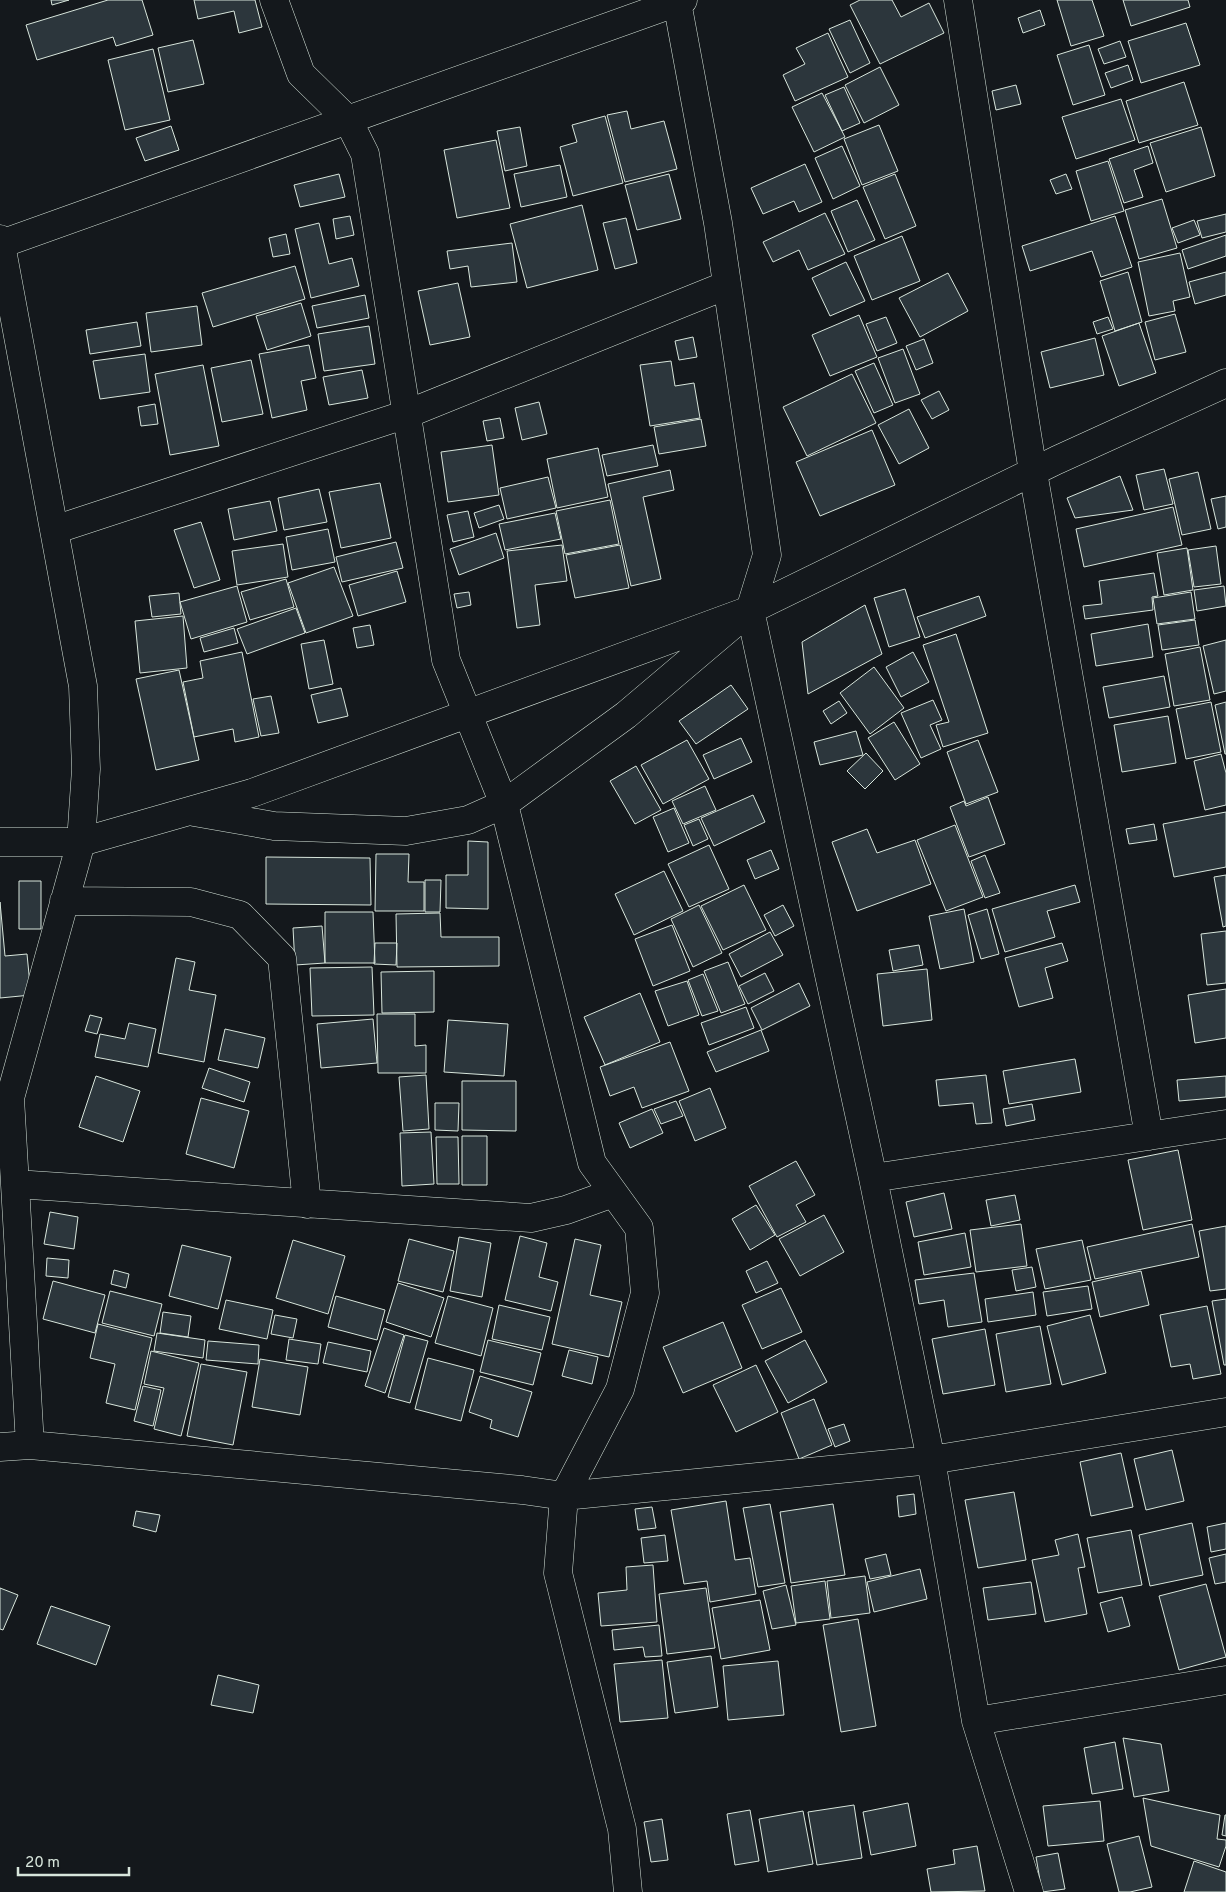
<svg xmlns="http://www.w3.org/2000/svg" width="1226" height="1892" viewBox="0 0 1226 1892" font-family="Overpass,sans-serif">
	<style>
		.building { fill: #2c363c; stroke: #d8e6dc }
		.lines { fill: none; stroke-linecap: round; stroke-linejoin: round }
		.street-casing { stroke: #d8e6dc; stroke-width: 29 }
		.street { stroke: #14181c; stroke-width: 28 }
	</style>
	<rect width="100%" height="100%" fill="#14181c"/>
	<path class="building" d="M51 0H69L52 5Z
		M108 0H142L153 35 116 46 113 37 37 60 26 25Z
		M194 0H255L262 27 239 33 234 11 198 19Z
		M860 0H892L901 17 929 3 944 33 880 64 850 5Z
		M1057 0H1092L1104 36 1071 46Z
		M1123 0H1188L1190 7 1131 26Z
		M1040 10 1045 25 1023 33 1018 18Z
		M850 20 870 63 850 73 829 29Z
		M1186 23 1200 65 1141 83 1128 41Z
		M828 33 848 77 795 101 783 75 805 64 796 48Z
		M193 40 204 84 168 92 158 48Z
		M1120 41 1126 57 1104 64 1098 49Z
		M1089 45 1105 95 1073 105 1057 55Z
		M153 49 170 120 125 130 108 60Z
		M1128 65 1133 80 1111 88 1105 73Z
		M880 67 899 105 864 123 845 85Z
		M1184 82 1198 125 1139 143 1126 101Z
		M1016 85 1021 104 996 110 992 91Z
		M844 87 860 123 842 131 825 95Z
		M822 93 845 137 814 152 792 107Z
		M1121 99 1135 140 1076 159 1062 117Z
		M627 111 631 129 664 121 677 169 625 182 607 115Z
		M605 116 623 183 573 196 560 147 577 142 572 125Z
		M879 125 898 171 862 185 844 139Z
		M171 126 179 150 145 161 136 138Z
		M520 127 527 166 505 171 497 131Z
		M1201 127 1215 176 1166 192 1150 143Z
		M496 140 510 208 457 218 444 150Z
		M842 146 860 186 833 199 815 158Z
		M1148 146 1153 163 1134 170 1143 197 1124 203 1109 159Z
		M1108 161 1124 211 1091 221 1076 171Z
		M805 164 822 202 799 212 794 201 763 214 751 188Z
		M560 165 567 197 521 207 514 174Z
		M339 174 345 197 300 207 294 185Z
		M669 174 681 219 637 230 625 185Z
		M895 174 916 226 885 239 863 187Z
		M1066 174 1072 189 1056 194 1050 180Z
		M1162 199 1177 248 1139 259 1125 210Z
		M857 200 875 240 848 252 831 211Z
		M582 205 598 270 527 288 510 224Z
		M825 213 845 254 808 270 799 250 773 262 763 242Z
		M1226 214V232L1202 238 1197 221Z
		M350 216 354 235 336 239 333 219Z
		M1115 216 1132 267 1101 277 1092 251 1030 271 1022 246Z
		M626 218 637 263 615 269 603 223Z
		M1194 220 1200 235 1178 243 1172 228Z
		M319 223 329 264 352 258 359 286 311 298 295 229Z
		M286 234 290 254 273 257 269 238Z
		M1226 235V256L1188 269 1182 250Z
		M902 236 920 281 872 300 854 256Z
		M512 243 517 282 471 287 468 266 450 269 447 251Z
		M1180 253 1190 297 1173 301 1175 311 1149 316 1138 262Z
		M846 262 865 301 830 316 812 278Z
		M295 266 305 299 213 327 202 293Z
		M1128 272 1142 322 1115 331 1100 281Z
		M1226 272V295L1195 304 1189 282Z
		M948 273 968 311 920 337 899 298Z
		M458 283 470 337 430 345 418 291Z
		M365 295 369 318 317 328 312 306Z
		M301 303 311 336 267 350 256 316Z
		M197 306 202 345 151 352 146 313Z
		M1175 314 1186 352 1155 360 1145 322Z
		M859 315 877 357 830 376 812 335Z
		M886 317 897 343 877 351 866 324Z
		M1108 317 1113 329 1097 334 1093 322Z
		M137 322 141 346 90 354 86 330Z
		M1139 323 1156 373 1119 386 1102 336Z
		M369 326 375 364 324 371 318 334Z
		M693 337 697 357 679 360 675 341Z
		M1095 338 1104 375 1050 388 1041 352Z
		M924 339 933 363 916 370 906 346Z
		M309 345 316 378 301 381 307 410 272 418 259 354Z
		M903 349 920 394 895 403 878 358Z
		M145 354 150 392 100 399 93 361Z
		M251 360 263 414 222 422 211 368Z
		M671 361 675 386 694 383 700 418 650 426 640 365Z
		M874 363 893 405 874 413 855 371Z
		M203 365 219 446 170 455 155 374Z
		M362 370 368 398 329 405 323 377Z
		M852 374 876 423 807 456 783 407Z
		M939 391 949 410 932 419 921 400Z
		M539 402 547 434 522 440 515 408Z
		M155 404 158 424 141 426 138 407Z
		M909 409 929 448 899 464 878 425Z
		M500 418 504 438 487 441 483 421Z
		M701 419 706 446 659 454 654 427Z
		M872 430 895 485 820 516 796 462Z
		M492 445 499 495 448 502 441 452Z
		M653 445 658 466 607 476 602 455Z
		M598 448 608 497 557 508 547 459Z
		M1164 469 1173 504 1144 510 1136 475Z
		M670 470 674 490 643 497 661 579 631 586 608 484Z
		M1198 472 1211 529 1182 535 1169 479Z
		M1120 476 1133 510 1075 518 1067 498Z
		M548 477 556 508 507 519 500 488Z
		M380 483 391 538 341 548 329 492Z
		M319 489 327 522 284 530 278 498Z
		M1226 496V527L1218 529 1211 499Z
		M610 500 619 544 565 554 556 511Z
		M270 501 277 531 234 540 228 509Z
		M499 505 504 519 479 528 474 513Z
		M1173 507 1182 545 1084 567 1076 529Z
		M468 511 474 537 453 542 447 515Z
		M555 513 561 539 505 550 499 524Z
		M201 522 220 580 194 588 174 530Z
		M328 529 335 562 292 570 286 537Z
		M496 533 504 558 459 575 450 549Z
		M396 542 403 568 342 582 336 557Z
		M283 544 288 577 237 585 232 551Z
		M562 545 567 581 535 585 540 625 517 628 507 551Z
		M620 545 629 588 575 598 566 555Z
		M1216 546 1221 584 1194 587 1188 550Z
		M1187 548 1193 590 1164 595 1157 553Z
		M334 567 353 616 306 633 288 583Z
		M397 571 406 602 358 616 349 585Z
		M1154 573 1158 596 1152 597 1153 610 1085 619 1083 606 1102 604 1099 581Z
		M286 579 294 607 250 620 241 592Z
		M237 586 247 622 191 639 180 602Z
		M1224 586 1226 606 1197 611 1194 590Z
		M905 589 920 637 889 647 874 598Z
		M469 592 471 605 457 608 454 594Z
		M1191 592 1195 619 1157 624 1153 598Z
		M179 593 181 614 152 617 149 596Z
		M979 596 986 616 925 638 917 617Z
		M865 605 882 654 808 694 802 642Z
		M296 608 305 633 247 654 237 629Z
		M183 616 187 668 140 673 135 621Z
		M1195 620 1199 645 1162 650 1158 625Z
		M1148 624 1153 657 1096 666 1091 634Z
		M370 625 374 645 357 648 353 628Z
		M234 628 238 643 204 652 200 638Z
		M956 634 988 733 943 747 936 725 949 722 923 645Z
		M324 640 333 684 309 689 301 644Z
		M1226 640V691L1214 694 1203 646Z
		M1200 647 1210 700 1174 706 1165 654Z
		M242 652 259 737 235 742 233 729 194 737 183 682 203 678 200 661Z
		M913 652 929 682 901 697 886 667Z
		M874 667 904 708 870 734 840 693Z
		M179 670 199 760 156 770 136 679Z
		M1164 676 1170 707 1109 718 1103 687Z
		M731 685 748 709 696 744 679 721Z
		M341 688 348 716 318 723 311 695Z
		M271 696 279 733 261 736 253 699Z
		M933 700 942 720 930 725 941 749 921 758 901 713Z
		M839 701 847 713 831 724 823 711Z
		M1211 702 1221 752 1186 759 1176 709Z
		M1226 702V754H1225L1215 705Z
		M1168 716 1176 763 1122 772 1114 725Z
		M894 722 920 764 895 780 868 738Z
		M856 731 863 755 820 765 814 742Z
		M741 738 752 762 714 779 703 755Z
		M687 740 709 779 663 804 641 765Z
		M978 740 998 792 966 804 947 752Z
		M866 753 883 771 865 789 847 771Z
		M1221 754 1226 773V805L1205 810 1194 761Z
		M636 766 661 810 635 824 610 781Z
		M705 786 716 810 683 824 672 801Z
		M753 795 765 822 714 846 701 818Z
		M988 797 1005 844 969 857 950 807 964 801 966 806Z
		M674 808 689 843 668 852 653 817Z
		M1226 812V867L1174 877 1163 824Z
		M699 819 708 839 693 846 684 825Z
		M1154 824 1157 840 1129 844 1126 829Z
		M955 825 983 897 946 911 917 840Z
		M867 829 877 853 915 840 931 884 857 911 832 842Z
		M468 841 488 842V909L446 908V875H468Z
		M709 845 729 889 689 907 668 864Z
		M771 850 779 869 755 879 747 860Z
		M376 854H409L408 882H424V911H375Z
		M985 855 1000 893 985 898 971 861Z
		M266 857 370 858 371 905 266 904Z
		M664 871 683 911 634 935 615 894Z
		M1226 875V926L1223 927 1214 877Z
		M425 880H441L440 912H425Z
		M19 881H41V929H19Z
		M744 885 766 930 723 950 701 906Z
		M1075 885 1080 902 1047 911 1055 937 1005 952 992 909Z
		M0 902 5 956 27 954 31 995 0 998Z
		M699 905 722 953 693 967 671 919Z
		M783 905 794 926 775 936 764 915Z
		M964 909 974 962 940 969 929 916Z
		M987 909 999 954 981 959 968 915Z
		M325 912H373L375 963H325Z
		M440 913 441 937H499V966L397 967 396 914Z
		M672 925 690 971 653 986 635 939Z
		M322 926 325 963 295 965 293 928Z
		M1226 931V983L1207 985 1201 934Z
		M770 932 783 955 741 977 729 954Z
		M375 943H397L396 965 374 964Z
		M1062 943 1068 961 1045 968 1053 998 1019 1007 1005 958Z
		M919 945 923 965 893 971 889 950Z
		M176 958 195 962 189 990 216 995 204 1062 158 1053Z
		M728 962 745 1004 721 1013 704 971Z
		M372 967 374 1015 312 1016 310 968Z
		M927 969 932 1020 883 1026 877 974Z
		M434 971V1012L382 1013 381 972Z
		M765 973 774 991 748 1004 739 986Z
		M703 974 718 1011 702 1016 688 980Z
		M687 981 699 1015 668 1026 655 991Z
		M799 983 810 1006 762 1030 751 1008Z
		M1226 989V1038L1195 1043 1188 995Z
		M640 993 660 1042 605 1065 584 1017Z
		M746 1007 754 1028 709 1045 701 1023Z
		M377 1014H415V1046L426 1045V1073H378Z
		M90 1015 102 1018 97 1034 85 1031Z
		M373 1019 377 1063 321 1068 317 1024Z
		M448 1020 508 1024 504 1076 444 1072Z
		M129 1023 156 1029 148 1067 95 1057 100 1034 125 1039Z
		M225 1029 265 1038 258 1068 218 1060Z
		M761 1030 769 1051 716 1072 707 1052Z
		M670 1042 689 1091 642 1108 634 1087 610 1096 600 1067Z
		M1075 1059 1081 1092 1009 1104 1003 1071Z
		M209 1068 250 1082 244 1102 202 1088Z
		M426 1075 429 1129 403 1131 399 1077Z
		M986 1075 992 1123 976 1124 973 1103 939 1106 936 1080Z
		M96 1076 140 1091 123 1142 79 1127Z
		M1226 1076V1097L1179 1101 1177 1080Z
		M462 1081H516V1131L462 1130Z
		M710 1088 726 1128 695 1141 679 1101Z
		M201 1098 249 1111 234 1168 186 1154Z
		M676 1101 683 1116 661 1124 654 1109Z
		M435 1103H459L458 1131 435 1130Z
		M1032 1104 1035 1120 1006 1126 1003 1109Z
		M652 1109 663 1133 630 1148 619 1123Z
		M431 1132 434 1184 402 1186 400 1133Z
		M462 1136H487V1185H462Z
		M436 1137H458L459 1184H437Z
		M1178 1150 1192 1220 1143 1230 1128 1160Z
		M796 1161 815 1195 796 1205 806 1222 777 1237 749 1186Z
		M944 1193 952 1229 914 1237 906 1202Z
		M1015 1195 1020 1220 991 1226 986 1200Z
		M756 1205 775 1235 750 1250 732 1219Z
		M50 1212 78 1217 74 1249 44 1244Z
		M824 1215 844 1252 800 1276 779 1239Z
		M1021 1224 1027 1266 976 1272 970 1230Z
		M1192 1224 1199 1257 1095 1279 1087 1247Z
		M1226 1226V1289L1210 1291 1199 1231Z
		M965 1233 971 1267 924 1275 918 1242Z
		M520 1236 547 1243 539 1277 558 1282 551 1311 505 1300Z
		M459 1237 491 1243 482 1297 450 1291Z
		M409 1239 454 1251 443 1292 398 1281Z
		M575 1239 601 1245 590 1295 622 1302 609 1357 552 1344Z
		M293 1240 345 1256 328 1314 276 1298Z
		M1082 1240 1091 1280 1045 1289 1036 1249Z
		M182 1245 231 1257 218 1309 169 1296Z
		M47 1258 69 1260 68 1278 46 1276Z
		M767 1261 778 1283 756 1293 746 1271Z
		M1032 1267 1036 1287 1016 1291 1012 1270Z
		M114 1270 129 1274 126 1288 111 1284Z
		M1141 1271 1149 1305 1100 1317 1092 1282Z
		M974 1273 982 1322 948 1327 944 1300 919 1304 915 1280Z
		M53 1281 105 1295 95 1333 43 1319Z
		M398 1283 444 1298 431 1337 386 1322Z
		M1088 1286 1092 1309 1047 1316 1043 1292Z
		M781 1288 802 1332 762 1349 742 1305Z
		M110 1291 162 1304 154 1336 102 1323Z
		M1033 1292 1036 1315 988 1322 985 1299Z
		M336 1296 385 1310 377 1340 328 1327Z
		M448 1296 493 1308 481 1356 435 1343Z
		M1226 1299V1365H1224L1212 1301Z
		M226 1300 273 1310 267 1339 219 1329Z
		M499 1305 550 1317 542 1350 492 1339Z
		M1207 1306 1221 1374 1193 1379 1190 1364 1171 1367 1160 1315Z
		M163 1312 191 1316 188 1337 160 1333Z
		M275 1315 297 1319 293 1338 271 1334Z
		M1090 1315 1106 1373 1062 1385 1047 1326Z
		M723 1322 742 1368 683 1393 663 1347Z
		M98 1324 152 1338 135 1410 106 1403 115 1364 90 1358Z
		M1040 1326 1051 1384 1006 1392 996 1334Z
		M384 1328 404 1335 385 1393 365 1386Z
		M985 1329 995 1385 943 1394 932 1339Z
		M157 1333 205 1340 203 1358 154 1351Z
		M405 1335 428 1341 410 1403 388 1397Z
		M289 1339 321 1344 318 1364 286 1360Z
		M488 1340 541 1353 533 1385 480 1372Z
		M805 1340 827 1382 788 1403 765 1361Z
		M208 1341 259 1345 258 1364 206 1360Z
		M328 1342 371 1351 367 1372 323 1363Z
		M569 1350 598 1357 592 1384 562 1376Z
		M151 1351 199 1363 181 1436 154 1429 164 1388 144 1384Z
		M428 1358 474 1370 461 1421 415 1409Z
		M260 1359 308 1367 300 1415 252 1407Z
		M201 1364 247 1372 233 1445 187 1436Z
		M756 1365 778 1412 736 1432 713 1385Z
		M480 1376 532 1392 518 1437 490 1428 492 1420 469 1412Z
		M143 1386 161 1390 153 1426 134 1421Z
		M814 1399 832 1445 799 1459 781 1413Z
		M844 1424 850 1441 835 1447 828 1429Z
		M1172 1450 1184 1501 1146 1510 1134 1459Z
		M1121 1453 1133 1507 1091 1516 1080 1462Z
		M1014 1492 1026 1560 978 1568 965 1500Z
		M914 1494 916 1514 899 1517 897 1496Z
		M726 1501 735 1560 750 1558 756 1594 710 1602 707 1581 684 1584 671 1510Z
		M770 1504 785 1583 758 1587 743 1508Z
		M833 1504 845 1575 791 1583 780 1512Z
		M652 1507 656 1528 638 1530 635 1509Z
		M136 1511 160 1515 156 1532 133 1526Z
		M1192 1523 1203 1575 1150 1586 1139 1535Z
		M1226 1523V1549L1211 1552 1207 1527Z
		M1131 1530 1142 1585 1098 1593 1087 1538Z
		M1078 1534 1085 1567 1078 1568 1087 1614 1045 1622 1032 1560 1059 1555 1055 1540Z
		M665 1535 668 1561 644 1563 641 1538Z
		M886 1554 891 1575 870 1579 865 1559Z
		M1226 1554V1582L1215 1584 1209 1558Z
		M653 1565 657 1622 601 1626 598 1593 627 1590 626 1567Z
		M920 1569 927 1599 874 1612 867 1582Z
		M865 1576 870 1613 831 1618 827 1581Z
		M825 1581 830 1619 796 1623 791 1586Z
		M1031 1582 1036 1614 988 1620 983 1588Z
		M1206 1584 1226 1657 1179 1670 1159 1596Z
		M786 1585 796 1625 772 1629 763 1591Z
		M0 1588 18 1595 3 1630 0 1629Z
		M706 1588 715 1648 667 1654 659 1594Z
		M1122 1597 1130 1626 1108 1632 1100 1603Z
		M760 1600 770 1650 721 1659 712 1608Z
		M51 1606 110 1626 96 1665 37 1644Z
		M858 1619 876 1726 841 1732 823 1625Z
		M659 1625 662 1656 645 1657 643 1647 614 1650 612 1630Z
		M711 1656 718 1707 675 1713 667 1662Z
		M662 1660 668 1718 620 1722 614 1664Z
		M778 1661 784 1715 728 1720 723 1666Z
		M218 1675 259 1685 253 1713 211 1705Z
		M1123 1738 1161 1744 1169 1791 1134 1797Z
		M1115 1742 1123 1789 1092 1794 1084 1748Z
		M1143 1798 1220 1815 1217 1839 1226 1840V1846L1219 1867 1151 1846Z
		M1100 1801 1104 1841 1048 1846 1043 1806Z
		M908 1803 916 1846 871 1855 863 1812Z
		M854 1805 862 1858 817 1865 808 1812Z
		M750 1810 759 1861 735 1865 727 1814Z
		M803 1811 813 1864 768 1872 759 1819Z
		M1225 1815H1226V1836L1222 1835Z
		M662 1819 668 1860 651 1862 644 1822Z
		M1139 1836 1152 1887 1130 1892H1119L1107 1844Z
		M977 1846 985 1891 931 1892 927 1869 955 1864 953 1850Z
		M1058 1853 1065 1889 1042 1892 1036 1857Z
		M1194 1861 1226 1872V1892H1184Z"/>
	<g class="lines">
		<defs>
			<path id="street" d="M274 0 301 74 348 120 365 154 446 660 504 804 592 1163 639 1228 645 1293 620 1389 564 1496 558 1573 622 1829 628 1892
				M958 0 1033 472 1149 1136
				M0 239 83 686 86 769 81 842 10 1098 30 1445
				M1 244 683 0
				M54 530 407 414 727 285
				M750 610 873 1178 931 1460 976 1721 1029 1892
				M194 812 274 826 406 831 468 820 504 804 626 715 750 610 767 555 718 223 677 2
				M0 842H81L252 793 750 610 1057 460 1226 383
				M64 901 191 902 240 915 282 958 307 1204
				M873 1178 1226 1124
				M15 1184 531 1218 566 1210 613 1193
				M0 1447 30 1445 522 1490 564 1496 931 1460 1226 1412
				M976 1721 1226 1680"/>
		</defs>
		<use href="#street" class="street-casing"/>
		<use href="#street" class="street"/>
	</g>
	<path d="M18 1867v8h111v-8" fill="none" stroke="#d8e6dc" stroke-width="2.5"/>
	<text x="25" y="1867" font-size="15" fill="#d8e6dc" stroke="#14181c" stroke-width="4" paint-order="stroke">20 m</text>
</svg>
